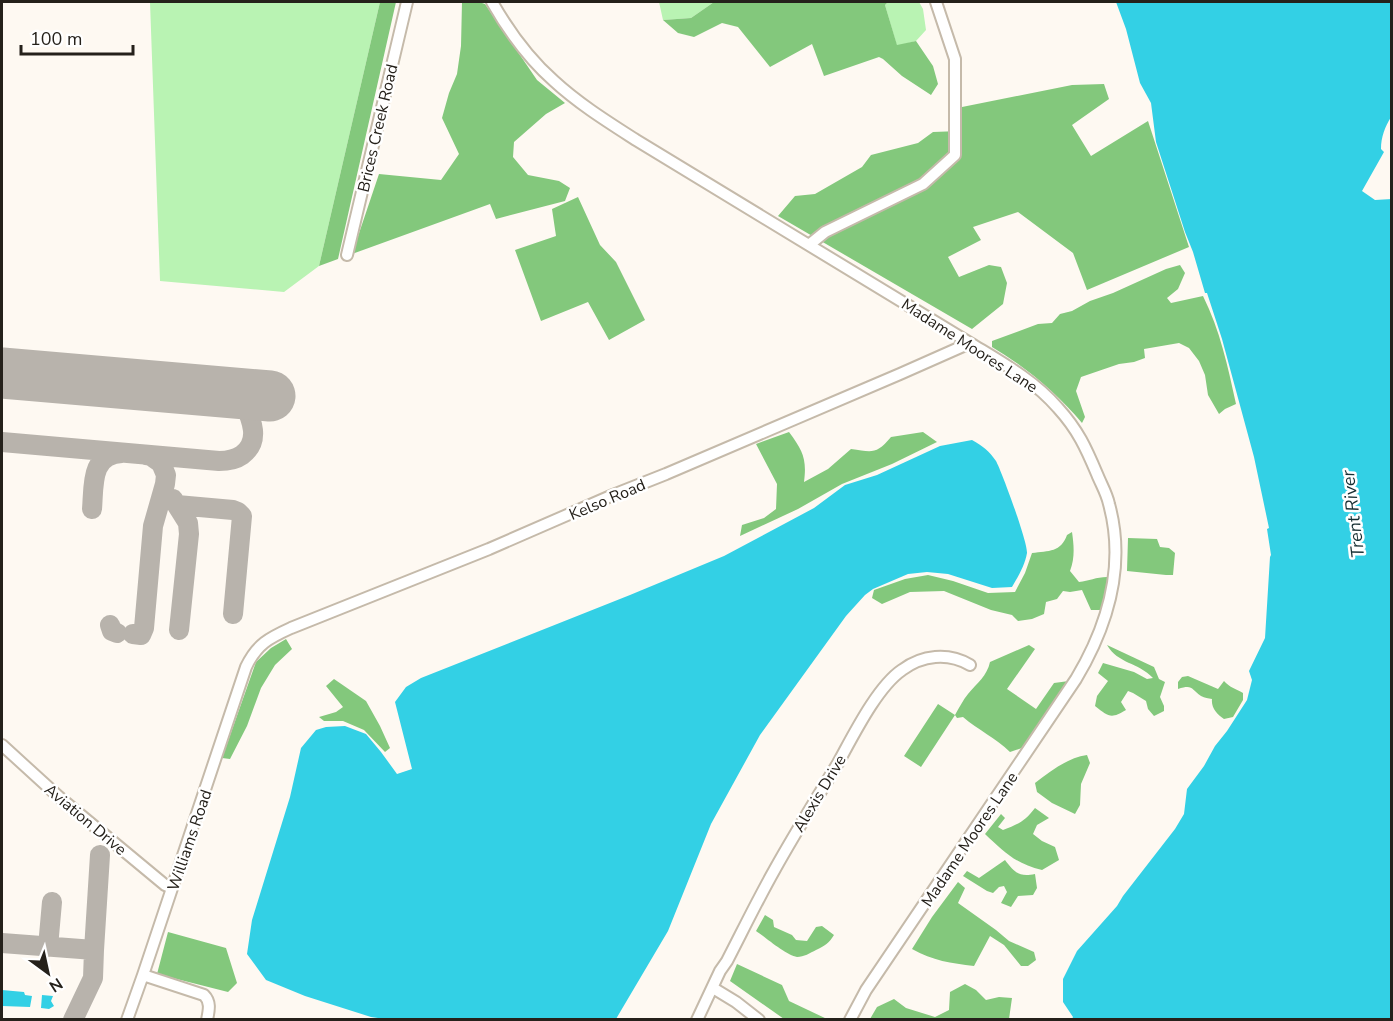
<svg xmlns="http://www.w3.org/2000/svg" width="1393" height="1021" viewBox="0 0 1393 1021" font-family="'Nunito Sans',sans-serif">
	<style>
		.green { fill: #b9f3b3 }
		.forest { fill: #83c87c }
		.water { fill: #33d0e5 }
		.lines { fill: none; stroke-linecap: round; stroke-linejoin: round }
		.taxiway { stroke: #b8b3ac; stroke-width: 20 }
		.runway { stroke: #b8b3ac; stroke-width: 51 }
		.minor-casing { stroke: #c5baaa; stroke-width: 14 }
		.minor { stroke: #fff; stroke-width: 10 }
		.labels { text-anchor: middle; stroke-width: 5; stroke-linejoin: round; paint-order: stroke }
		.street-label { font-size: 16px; fill: #25211b; stroke: #fff }
		.water-label { font-size: 18px; font-style: italic; fill: #172f33; stroke: #fff }
	</style>
	<rect width="100%" height="100%" fill="#fef9f2"/>
	<path class="green" d="M150 2H380L319 266 284 292 160 281Z
		M659 2H714L691 18 663 20Z
		M888 2H919L923 9 926 30 916 41 897 46 885 5Z"/>
	<path class="forest" d="M380 2H396L338 259 319 266Z
		M462 2H479L485 4 537 80 565 103 546 114 514 142 513 157 528 175 559 181 570 188 565 201 496 219 490 204 352 254 379 174 441 180 459 154 442 118 449 93 457 74 461 46Z
		M714 2H888L885 5 897 45 916 41 933 66 938 84 931 95 902 76 883 59 879 57 824 76 812 44 770 67 738 27 722 23 694 37 678 33 663 20 691 18Z
		M1104 84 1109 99 1072 125 1091 156 1148 121 1189 247 1087 290 1073 253 1018 212 973 227 981 240 948 257 959 277 989 265 1001 267 1007 283 1003 304 972 329 778 216 795 196 815 194 862 167 871 155 918 143 933 132 960 131 962 107 1072 85Z
		M578 197 600 245 616 262 645 320 609 340 588 302 541 321 515 250 556 236 552 209Z
		M1180 265 1185 273 1178 289 1167 298 1171 303 1203 296C1220 330 1228 367 1236 404L1225 409 1219 414 1208 395 1205 375 1199 361 1189 348 1179 343 1144 349 1145 358 1134 362 1119 364 1081 377 1076 391 1085 417 1082 423C1057 393 1026 367 992 347V341L1038 324 1052 323 1060 314 1072 311 1090 301 1113 293 1166 269Z
		M789 432C803 451 807 459 804 482L828 469 851 449C872 452 876 455 891 437L923 432 937 442 892 464 842 484 798 509 740 536 742 525 764 518 776 509 777 484 756 444Z
		M1072 532C1074 546 1075 558 1070 571L1079 582C1089 581 1096 577 1107 577L1109 584 1104 610H1091L1082 590 1070 592 1063 591 1057 599 1046 602 1044 614 1032 619 1018 621 1012 615 991 610 944 591 910 592 882 604 872 598 874 590 905 579 928 575 953 581 988 593 1015 592 1025 573 1032 553C1049 551 1061 552 1067 535Z
		M1128 538 1157 539 1160 547 1169 548 1175 553 1173 575H1166L1127 571Z
		M286 639 292 649 275 665 261 688 247 726 230 759 222 758 256 662 271 648Z
		M1029 645 1035 649 1007 689 1036 709 1054 683 1069 681 1028 746 1010 752C996 738 978 730 963 717L957 718 955 715 921 767 904 756 938 704 955 715C959 708 963 700 968 694 977 683 987 676 990 662Z
		M1107 645 1154 667 1159 679 1165 682 1160 697 1164 706V711L1154 716 1148 709 1146 701 1133 693 1128 691 1121 702 1126 710C1111 719 1109 717 1095 706L1097 696 1108 681 1098 673 1103 663 1134 672 1147 679 1153 678C1138 662 1118 664 1107 645Z
		M1188 676 1218 689 1224 681C1229 687 1236 689 1243 693V700L1233 717 1224 719C1217 714 1211 708 1212 699 1208 698 1205 698 1201 696 1191 689 1193 684 1178 689V682L1182 677Z
		M334 679 366 701 380 726 390 748 385 752 364 730 343 721H324L319 717 336 712 343 707 326 686Z
		M1087 755 1090 763 1081 784 1080 805 1075 814 1052 803 1037 792 1035 783C1051 771 1067 758 1087 755Z
		M1035 808 1049 818 1037 825 1033 834 1042 841 1055 847 1059 860 1042 870C1016 864 1004 852 985 834L1001 814 1005 818 998 827 1003 830C1019 824 1025 821 1035 808Z
		M1005 860C1015 873 1019 877 1035 874L1037 888 1033 895 1018 896 1011 907 1001 903 1007 892 1004 886 999 887 993 893 987 891 963 876 967 871 979 878Z
		M958 882 965 888 958 903 996 930 1009 941 1034 952 1036 960 1028 966H1021L1004 945 990 936 974 966C951 963 933 961 912 949L932 917Z
		M765 915 773 920 774 927 792 935 796 940 807 941 816 927 822 926 834 935C829 943 825 946 816 950 810 953 804 957 797 957 787 956 765 937 756 931Z
		M168 932 226 948 237 983 228 992 157 974Z
		M737 964 782 985 789 1001 827 1019H784L730 981Z
		M965 984 976 990 986 1000 999 997 1012 998 1009 1019H870L877 1007 894 999 906 1008 935 1017 949 1010 950 992Z"/>
	<path class="water" d="M1116 2H1391V117C1385 127 1381 137 1381 149L1384 152 1362 191 1375 200 1392 199 1391 1019H1072L1073 1017 1063 1002V979L1077 951 1117 906 1123 896 1175 829 1184 814 1187 789 1204 766 1215 746 1227 731 1247 700 1252 680 1249 671 1265 638 1270 557 1271 555 1267 529 1269 528 1254 457 1222 339 1207 293H1205L1193 252 1185 232 1156 142 1151 103 1140 83 1126 29Z
		M972 440C983 446 989 451 996 461 1002 472 1028 543 1027 553 1025 565 1018 577 1012 587L992 588 948 574 927 572 908 574 873 589 865 595 846 616 760 735 711 824 668 931 616 1019H385L371 1017 305 996 266 980 247 954 252 920 290 797 301 748 316 730 326 727 345 726 366 734 381 752 397 774 412 769 395 702 406 687 421 678 630 595 724 556 814 508 845 485 877 475 940 446Z
		M2 990 24 992 25 995 32 996 30 1007 2 1006Z
		M42 995 53 996 51 1001 54 1006 49 1009 41 1008Z"/>
	<g class="lines">
		<path class="taxiway" d="M2 442 219 461C227 461 235 460 242 455 264 439 248 413 240 393
			M173 499 188 523 189 534 179 630
			M177 505 233 510 238 512 242 516 233 614
			M92 509C94 486 90 454 122 453
			M110 625 112 631 117 633
			M133 634 141 635 144 628 153 526 165 484 166 475 161 463 151 456 145 455
			M2 943 94 950 100 855
			M48 947 52 902
			M73 1020 93 978 94 950"/>
		<path class="runway" d="M2 373 270 396"/>
		<defs>
			<path id="minor" d="M492 2C508 30 529 59 554 81 579 104 608 122 636 140L970 343C1001 362 1034 380 1058 408 1078 430 1086 448 1097 474 1101 484 1107 494 1109 504 1126 566 1107 627 1076 679L866 990 850 1020
				M809 245 825 232 923 184 955 155V59L936 2
				M347 255 407 2
				M2 745 59 797 165 885 172 888
				M143 975 204 995C211 1002 209 1010 207 1020
				M713 988 736 1002 759 1020
				M127 1020 143 975 246 667C257 644 269 638 291 628L489 549 613 495 666 474 900 374 970 343
				M697 1020 720 971 727 961C743 930 758 899 775 869 795 833 817 798 838 763 853 736 877 687 902 670 922 655 948 652 970 665"/>
		</defs>
		<use href="#minor" class="minor-casing"/>
		<use href="#minor" class="minor"/>
	</g>
	<g class="labels">
		<g class="street-label">
			<text transform="translate(377 128) rotate(-77)" y="6">Brices Creek Road</text>
			<text transform="translate(970 345) rotate(33)" y="6">Madame Moores Lane</text>
			<text transform="translate(607 499) rotate(-23)" y="6">Kelso Road</text>
			<text transform="translate(819 793) rotate(-59)" y="6">Alexis Drive</text>
			<text transform="translate(86 819) rotate(40)" y="6">Aviation Drive</text>
			<text transform="translate(969 839) rotate(-56)" y="6">Madame Moores Lane</text>
			<text transform="translate(189 840) rotate(-71)" y="6">Williams Road</text>
		</g>
		<g class="water-label">
			<text transform="translate(1353 514) rotate(-97)" y="6">Trent River</text>
		</g>
	</g>
	<rect width="1393" height="1021" fill="none" stroke="#25211b" stroke-width="6"/>
	<g transform="translate(48 973) rotate(147)" stroke="#ffffff" stroke-width="4.5" paint-order="stroke">
	<path d="M0-4.5L10 22L0 15L-10 22Z" fill="#25211b"/>
	<text y="-9" font-size="16" font-weight="bold" text-anchor="middle" fill="#25211b">N</text>
	</g>
	<path d="M21 45v9h112v-9" fill="none" stroke="#25211b" stroke-width="3"/>
	<text x="30" y="45" font-size="18" fill="#25211b" stroke="#ffffff" stroke-width="4.5" paint-order="stroke">100 m</text>
</svg>
